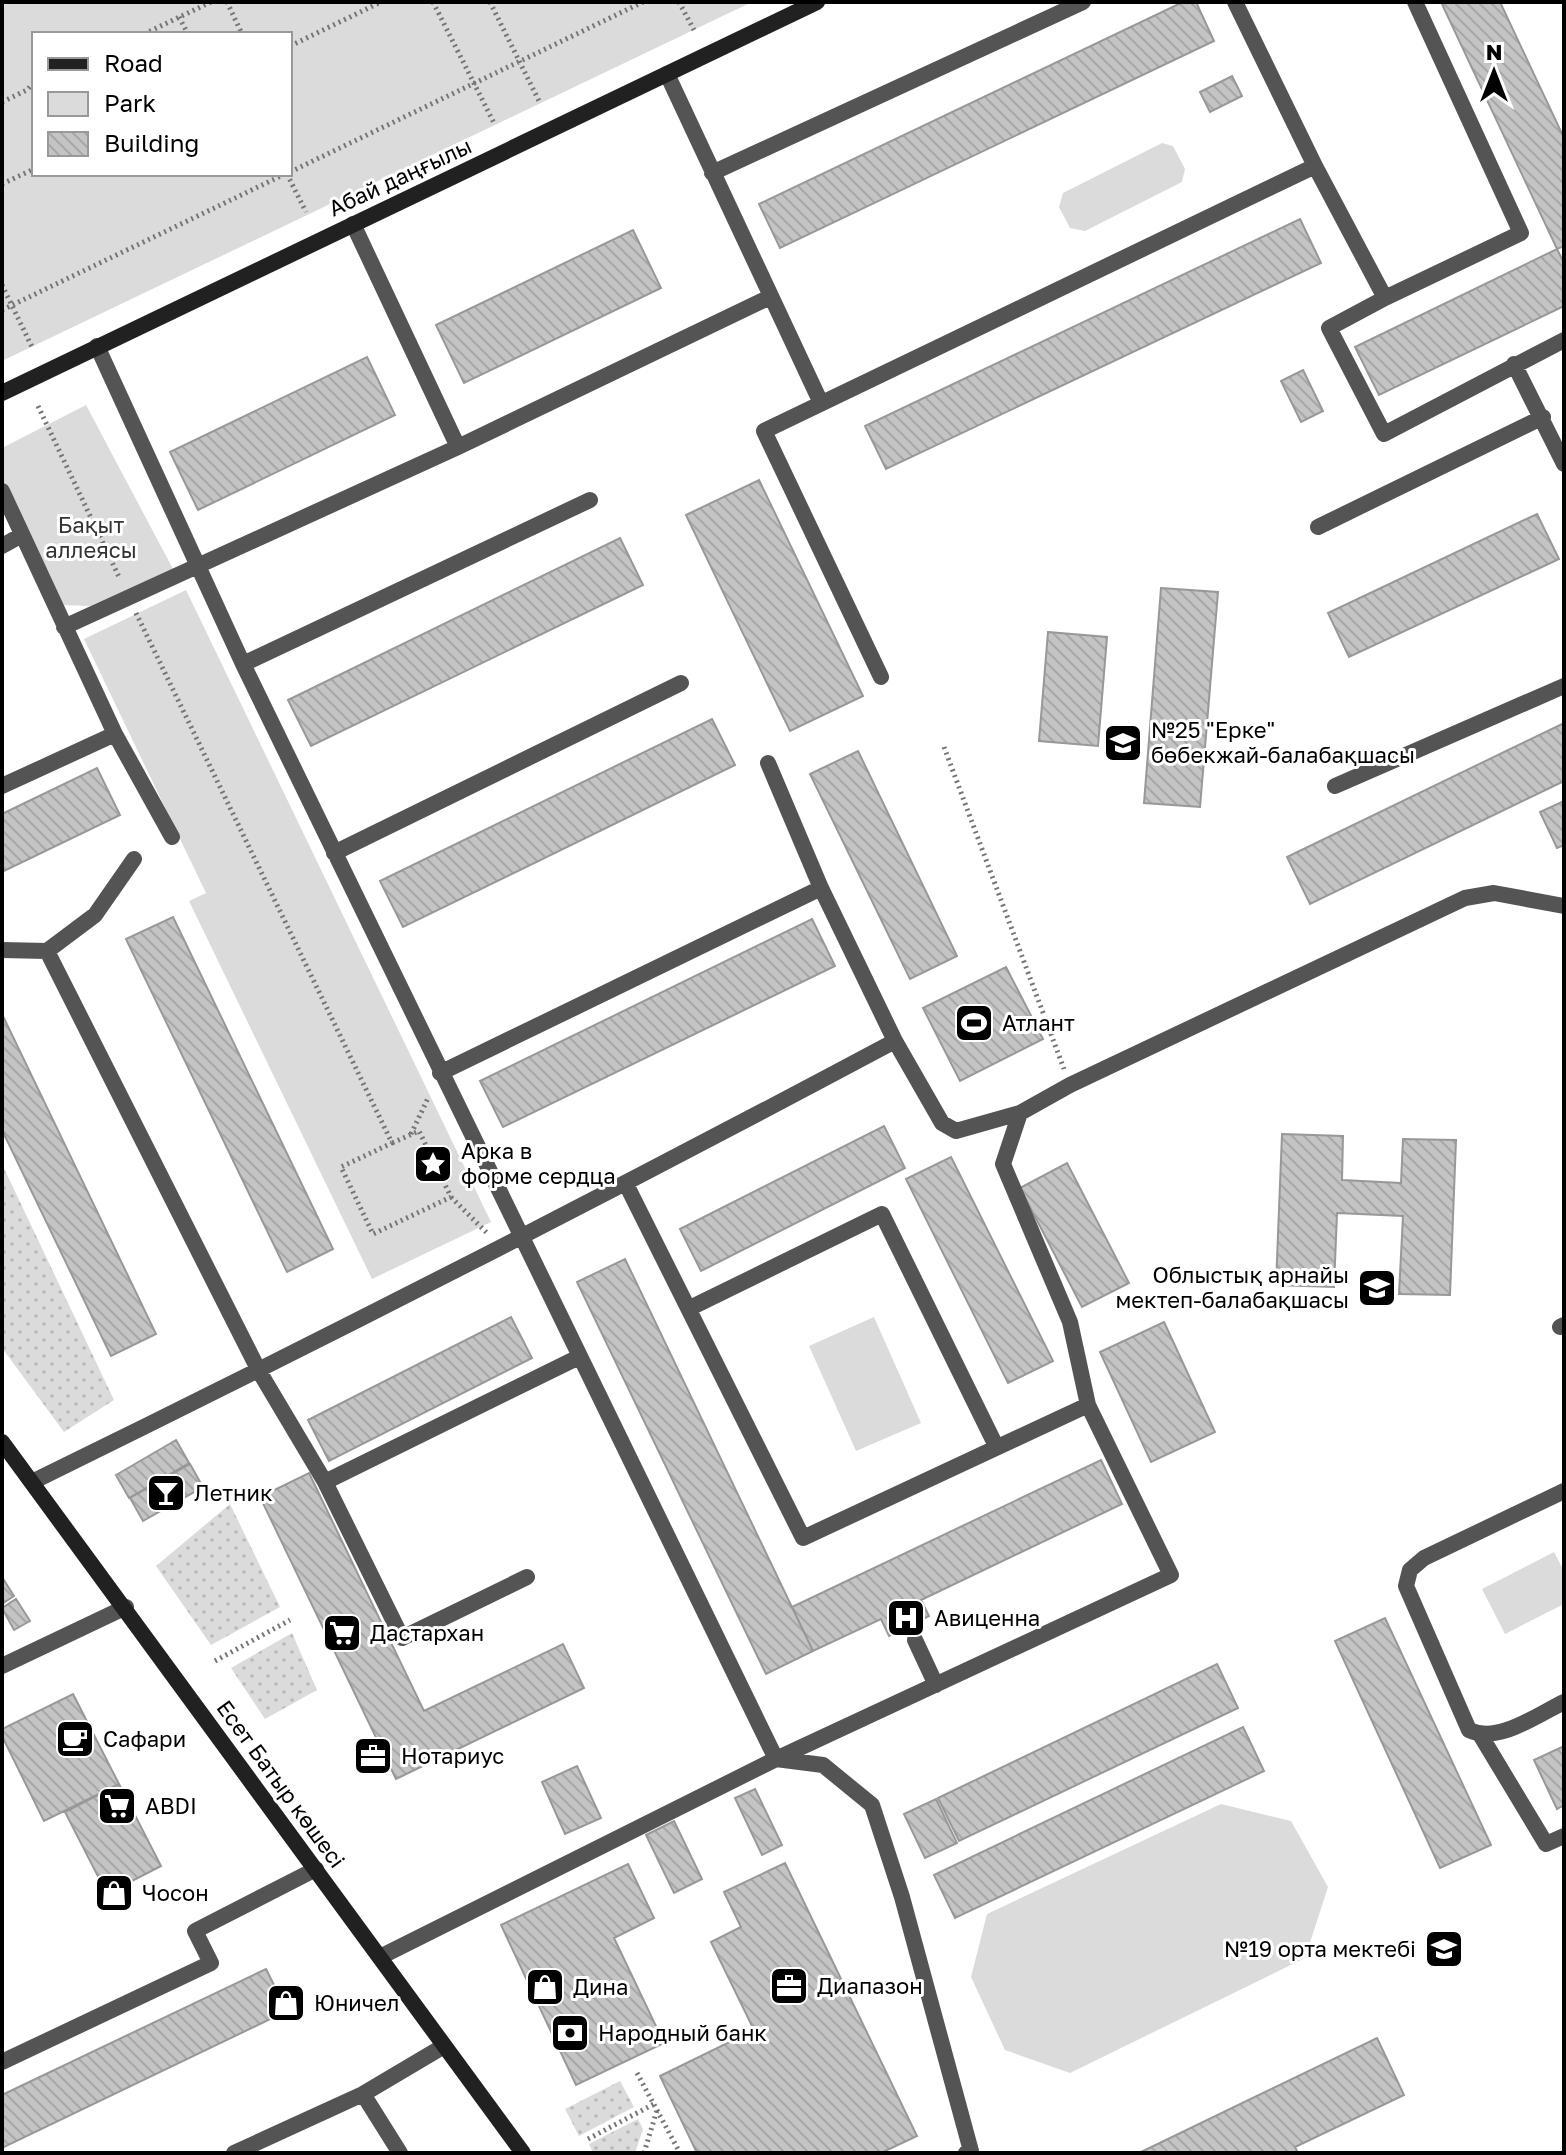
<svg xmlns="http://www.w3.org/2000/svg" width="1566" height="2155" viewBox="0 0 1566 2155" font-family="'Golos Text',sans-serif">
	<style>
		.grass { fill: url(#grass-dots) }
		.park { fill: #dbdbdb; fill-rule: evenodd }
		.building { fill: url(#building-back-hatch); stroke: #989898; stroke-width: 2 }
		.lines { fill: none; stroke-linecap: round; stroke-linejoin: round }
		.path { stroke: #767676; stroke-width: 5; stroke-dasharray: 2 4; stroke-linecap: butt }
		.lane { stroke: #545454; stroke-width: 16 }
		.secondary { stroke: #212121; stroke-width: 16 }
		.labels { text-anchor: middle; stroke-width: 6; stroke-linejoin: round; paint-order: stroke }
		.street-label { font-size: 22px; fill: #000; stroke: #fff }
		.park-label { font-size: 22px; fill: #323232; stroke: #fff }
		.poi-label { font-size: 22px; fill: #000; stroke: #fff; text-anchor: start }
	</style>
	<defs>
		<pattern id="grass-dots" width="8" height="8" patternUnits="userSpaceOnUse" patternTransform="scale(2)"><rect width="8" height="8" fill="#dbdbdb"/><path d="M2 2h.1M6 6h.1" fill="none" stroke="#bababa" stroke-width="1.8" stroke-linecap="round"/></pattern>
		<pattern id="building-back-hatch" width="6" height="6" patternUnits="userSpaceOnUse" patternTransform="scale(2)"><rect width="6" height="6" fill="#c4c4c4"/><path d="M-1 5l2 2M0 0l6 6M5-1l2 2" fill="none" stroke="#a7a7a7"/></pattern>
	</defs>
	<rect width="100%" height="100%" fill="#fff"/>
	<path class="grass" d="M2 1164 114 1400 64 1432 2 1348Z
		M230 1504 280 1607 211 1645 156 1566Z
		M292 1633 317 1690 265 1719 231 1668Z
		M620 2081 634 2107 579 2136 565 2109Z
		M638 2119 643 2129 635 2153H593L589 2144Z"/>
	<path class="park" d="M2 2H752L2 361ZM290 34V174H34V34Z
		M1162 143 1173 146 1185 169 1182 182 1085 231 1070 228 1059 207 1063 193Z
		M86 405 173 569 90 606 60 605 2 480V448Z
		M186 590 491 1222 372 1279 189 901 206 893 84 639Z
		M874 1317 921 1423 856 1451 809 1346Z
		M1554 1552 1564 1571V1604L1505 1634 1482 1589Z
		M1221 1804 1291 1821 1328 1887 1305 1958 1070 2073 1005 2050 971 1977 987 1914Z"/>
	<path class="building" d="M1183 2H1196L1214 41 780 248 759 204Z
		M1441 2H1500L1564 138V246L1557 249Z
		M1232 76 1242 96 1210 112 1200 92Z
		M1300 219 1321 263 886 469 865 426Z
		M633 230 661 288 464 383 436 325Z
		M1557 249 1564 263V306L1379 395 1355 347Z
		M367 357 395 415 198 510 170 452Z
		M1303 370 1323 411 1301 422 1281 381Z
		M759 480 863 696 790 731 686 515Z
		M1537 514 1559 559 1349 657 1328 613Z
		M620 538 643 585 311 746 288 700Z
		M1161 588 1218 592 1200 807 1144 803Z
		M1048 632 1107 637 1098 746 1039 741Z
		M712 719 735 765 403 927 380 881Z
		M1564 723V781L1310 904 1287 857Z
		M858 751 957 956 910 979 810 774Z
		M97 768 120 815 2 872V814Z
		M1564 801V845L1557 848 1540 812Z
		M173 917 333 1249 287 1272 126 939Z
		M812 919 835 966 503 1127 480 1081Z
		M1006 967 1043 1039 960 1081 923 1008Z
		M2 1014 156 1334 111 1356 2 1130Z
		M884 1126 905 1168 701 1271 680 1229Z
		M1282 1134 1343 1136 1342 1180 1401 1183 1403 1139 1456 1140 1450 1295 1399 1294 1403 1216 1337 1213 1334 1287 1276 1285Z
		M951 1157 1053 1361 1008 1383 906 1179Z
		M1067 1163 1129 1283 1082 1307 1020 1188Z
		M625 1259 813 1651 766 1674 577 1282Z
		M511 1317 532 1358 329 1461 308 1420Z
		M1164 1322 1215 1432 1151 1462 1100 1352Z
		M176 1440 189 1463 129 1498 116 1475Z
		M1101 1460 1122 1504 921 1600 929 1616 889 1636 881 1619 813 1651 792 1607Z
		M190 1464 203 1487 143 1521 130 1498Z
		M309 1473 424 1711 563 1644 584 1688 396 1779 260 1497Z
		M2 1577 14 1596 2 1604Z
		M16 1599 30 1621 14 1630 2 1608Z
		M1385 1618 1491 1845 1440 1868 1335 1641Z
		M1217 1664 1238 1708 959 1841 938 1798Z
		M73 1694 119 1784 44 1821 2 1736V1729Z
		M1243 1727 1264 1771 955 1918 934 1875Z
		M1564 1746V1805L1557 1809 1534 1760Z
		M577 1766 601 1818 565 1834 542 1782Z
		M119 1784 161 1866 107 1894 65 1812Z
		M755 1789 782 1845 762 1855 735 1798Z
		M936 1799 957 1843 925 1858 904 1814Z
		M674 1821 702 1879 674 1893 646 1835Z
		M785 1863 917 2136 881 2153H697L660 2076 754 2030 711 1942 741 1927 724 1892Z
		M628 1864 654 1918 614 1938 664 2043 576 2085 501 1925Z
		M266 1969 287 2011 2 2148V2095Z
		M1377 2038 1404 2095 1295 2147 1298 2153H1139Z"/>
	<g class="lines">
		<path class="path" d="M227 2 242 34
			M433 2 495 125
			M490 2 540 103
			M679 2 694 30
			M179 17 188 34
			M144 34 211 2
			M290 46 381 2
			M2 102 27 90 34 82
			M290 172 643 2
			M287 174 306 212
			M2 184 34 169
			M2 285 32 347
			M2 310 285 174
			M38 406 120 579
			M136 613 392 1143 341 1167 373 1234 451 1197 419 1131 392 1143
			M944 747 1064 1069
			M411 1134 429 1096
			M451 1197 487 1233
			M215 1661 290 1620
			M637 2073 680 2153
			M588 2139 654 2104
			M644 2153 657 2110"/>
		<path class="lane" d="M1235 2 1315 166 1385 298 1329 328 1384 434 1564 340
			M667 74 821 403
			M712 173 1083 2
			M353 224 458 447
			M1385 298 1521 233 1415 2
			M97 346 243 664 776 1759 823 1765 872 1805 902 1897 971 2151 966 2153
			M1514 364 1564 464
			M2 491 115 734 172 837
			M1318 527 1543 417
			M2 546 20 536
			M64 627 458 447 770 297
			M243 664 590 500
			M881 677 764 431 1315 166
			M768 763 821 888 895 1041 942 1123 956 1131 1020 1113 1070 1085 1465 898 1494 893 1564 906
			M2 786 115 734
			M1335 786 1564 686
			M334 853 681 683
			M2 950 47 951 95 915 134 859
			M47 951 259 1371 325 1482 402 1638 527 1577
			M440 1073 821 888
			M626 1184 803 1538 1088 1405
			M690 1308 882 1214 996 1446
			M1560 1327 1564 1325
			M32 1482C322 1340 610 1193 895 1041
			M325 1482 579 1357
			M1564 1491 1424 1558 1410 1570 1406 1586 1469 1730C1498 1744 1537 1715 1564 1702
			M915 1640 936 1685
			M2 1666 126 1607
			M1481 1736 1546 1844 1564 1836
			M380 1957 776 1759 1171 1575 1088 1405 1070 1322 1003 1164 1020 1113
			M2 2062 211 1963 195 1931 316 1869
			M363 2094 400 2153
			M234 2153 363 2094 444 2046"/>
		<path class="secondary" d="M2 393 817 2
			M2 1442 523 2153"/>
	</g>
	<defs>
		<symbol id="school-square" viewBox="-11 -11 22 22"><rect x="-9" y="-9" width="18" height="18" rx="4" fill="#000" stroke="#fff"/><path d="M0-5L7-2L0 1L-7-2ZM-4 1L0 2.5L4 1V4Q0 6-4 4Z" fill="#fff"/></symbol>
		<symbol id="stadium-square" viewBox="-11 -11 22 22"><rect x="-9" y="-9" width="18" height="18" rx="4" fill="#000" stroke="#fff"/><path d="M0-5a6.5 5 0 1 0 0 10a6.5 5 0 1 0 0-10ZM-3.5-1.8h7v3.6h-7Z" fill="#fff"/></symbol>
		<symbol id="sight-square" viewBox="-11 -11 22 22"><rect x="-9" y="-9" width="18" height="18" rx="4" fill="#000" stroke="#fff"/><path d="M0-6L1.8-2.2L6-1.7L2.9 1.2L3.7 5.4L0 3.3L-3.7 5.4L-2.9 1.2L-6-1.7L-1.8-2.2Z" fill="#fff"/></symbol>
		<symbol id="bar-square" viewBox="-11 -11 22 22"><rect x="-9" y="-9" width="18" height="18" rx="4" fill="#000" stroke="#fff"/><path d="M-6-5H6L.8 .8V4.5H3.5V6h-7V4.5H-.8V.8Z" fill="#fff"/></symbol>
		<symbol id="hospital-square" viewBox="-11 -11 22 22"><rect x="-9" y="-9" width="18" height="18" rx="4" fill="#000" stroke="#fff"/><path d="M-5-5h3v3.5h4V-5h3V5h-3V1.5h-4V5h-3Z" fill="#fff"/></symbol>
		<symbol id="supermarket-square" viewBox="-11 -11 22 22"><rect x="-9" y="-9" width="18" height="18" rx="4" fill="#000" stroke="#fff"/><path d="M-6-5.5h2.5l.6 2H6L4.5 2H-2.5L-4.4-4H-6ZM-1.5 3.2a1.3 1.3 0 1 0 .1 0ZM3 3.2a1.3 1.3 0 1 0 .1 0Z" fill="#fff"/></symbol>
		<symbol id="cafe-square" viewBox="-11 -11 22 22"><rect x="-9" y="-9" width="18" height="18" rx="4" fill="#000" stroke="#fff"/><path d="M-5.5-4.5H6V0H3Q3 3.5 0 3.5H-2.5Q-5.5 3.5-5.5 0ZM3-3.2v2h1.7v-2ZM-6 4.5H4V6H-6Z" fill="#fff"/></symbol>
		<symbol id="office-square" viewBox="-11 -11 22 22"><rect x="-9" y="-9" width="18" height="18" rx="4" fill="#000" stroke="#fff"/><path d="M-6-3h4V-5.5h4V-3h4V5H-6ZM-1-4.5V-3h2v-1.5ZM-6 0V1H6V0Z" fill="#fff"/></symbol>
		<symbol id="shop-square" viewBox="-11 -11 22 22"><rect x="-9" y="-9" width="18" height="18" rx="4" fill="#000" stroke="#fff"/><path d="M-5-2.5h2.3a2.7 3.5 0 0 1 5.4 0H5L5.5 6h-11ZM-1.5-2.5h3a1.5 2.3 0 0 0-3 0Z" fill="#fff"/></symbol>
		<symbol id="bank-square" viewBox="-11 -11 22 22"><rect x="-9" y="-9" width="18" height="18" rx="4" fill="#000" stroke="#fff"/><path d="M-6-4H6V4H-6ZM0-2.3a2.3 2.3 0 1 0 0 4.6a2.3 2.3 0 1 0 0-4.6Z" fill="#fff"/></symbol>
	</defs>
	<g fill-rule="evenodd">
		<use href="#school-square" x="1101" y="721" width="44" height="44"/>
		<use href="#stadium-square" x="952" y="1001" width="44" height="44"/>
		<use href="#sight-square" x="411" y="1142" width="44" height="44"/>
		<use href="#school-square" x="1355" y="1266" width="44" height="44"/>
		<use href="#bar-square" x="144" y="1471" width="44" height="44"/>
		<use href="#hospital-square" x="884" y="1596" width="44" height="44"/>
		<use href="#supermarket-square" x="320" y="1611" width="44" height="44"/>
		<use href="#cafe-square" x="53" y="1717" width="44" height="44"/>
		<use href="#office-square" x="351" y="1734" width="44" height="44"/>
		<use href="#supermarket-square" x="95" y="1784" width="44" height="44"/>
		<use href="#shop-square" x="92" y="1871" width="44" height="44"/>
		<use href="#school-square" x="1422" y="1927" width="44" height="44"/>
		<use href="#office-square" x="767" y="1964" width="44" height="44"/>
		<use href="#shop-square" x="523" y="1965" width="44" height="44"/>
		<use href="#shop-square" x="264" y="1981" width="44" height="44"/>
		<use href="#bank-square" x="548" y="2011" width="44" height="44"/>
	</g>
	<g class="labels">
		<g class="street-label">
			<text transform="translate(400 177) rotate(-25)" y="8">Абай даңғылы</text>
			<text transform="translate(281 1784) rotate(54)" y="8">Есет Батыр көшесі</text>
		</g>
		<g class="park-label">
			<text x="91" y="533">Бақыт<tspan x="91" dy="25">аллеясы</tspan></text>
		</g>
		<g class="poi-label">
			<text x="1151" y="738">№25 "Ерке"<tspan x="1151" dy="25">бөбекжай-балабақшасы</tspan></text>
			<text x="1002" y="1031">Атлант</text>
			<text x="461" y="1159">Арка в<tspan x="461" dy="25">форме сердца</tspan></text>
			<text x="1349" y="1283" text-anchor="end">Облыстық арнайы<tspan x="1349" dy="25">мектеп-балабақшасы</tspan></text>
			<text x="194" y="1501">Летник</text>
			<text x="934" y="1626">Авиценна</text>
			<text x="370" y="1641">Дастархан</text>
			<text x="103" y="1747">Сафари</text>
			<text x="401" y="1764">Нотариус</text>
			<text x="145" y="1814">ABDI</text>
			<text x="142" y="1901">Чосон</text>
			<text x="1416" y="1957" text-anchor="end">№19 орта мектебі</text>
			<text x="817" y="1994">Диапазон</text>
			<text x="573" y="1995">Дина</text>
			<text x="314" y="2011">Юничел</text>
			<text x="598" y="2041">Народный банк</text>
		</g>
	</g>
	<rect width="1566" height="2155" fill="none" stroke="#000000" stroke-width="8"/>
	<rect x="32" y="32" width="260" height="144" fill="#ffffff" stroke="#999999" stroke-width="2"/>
	<rect x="48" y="58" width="40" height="12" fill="#212121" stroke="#999999" stroke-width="2"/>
	<text x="104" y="72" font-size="24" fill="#000000">Road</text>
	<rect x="48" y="92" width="40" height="24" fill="#dbdbdb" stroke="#999999" stroke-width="2"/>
	<text x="104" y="112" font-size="24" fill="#000000">Park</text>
	<rect x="48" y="132" width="40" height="24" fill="url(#building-back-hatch)" stroke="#999999" stroke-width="2"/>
	<text x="104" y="152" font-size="24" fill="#000000">Building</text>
	<g transform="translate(1494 72)" stroke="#ffffff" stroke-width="6" paint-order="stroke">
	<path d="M0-6L14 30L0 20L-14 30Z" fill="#000000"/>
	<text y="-12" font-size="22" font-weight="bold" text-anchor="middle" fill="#000000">N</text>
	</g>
</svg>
